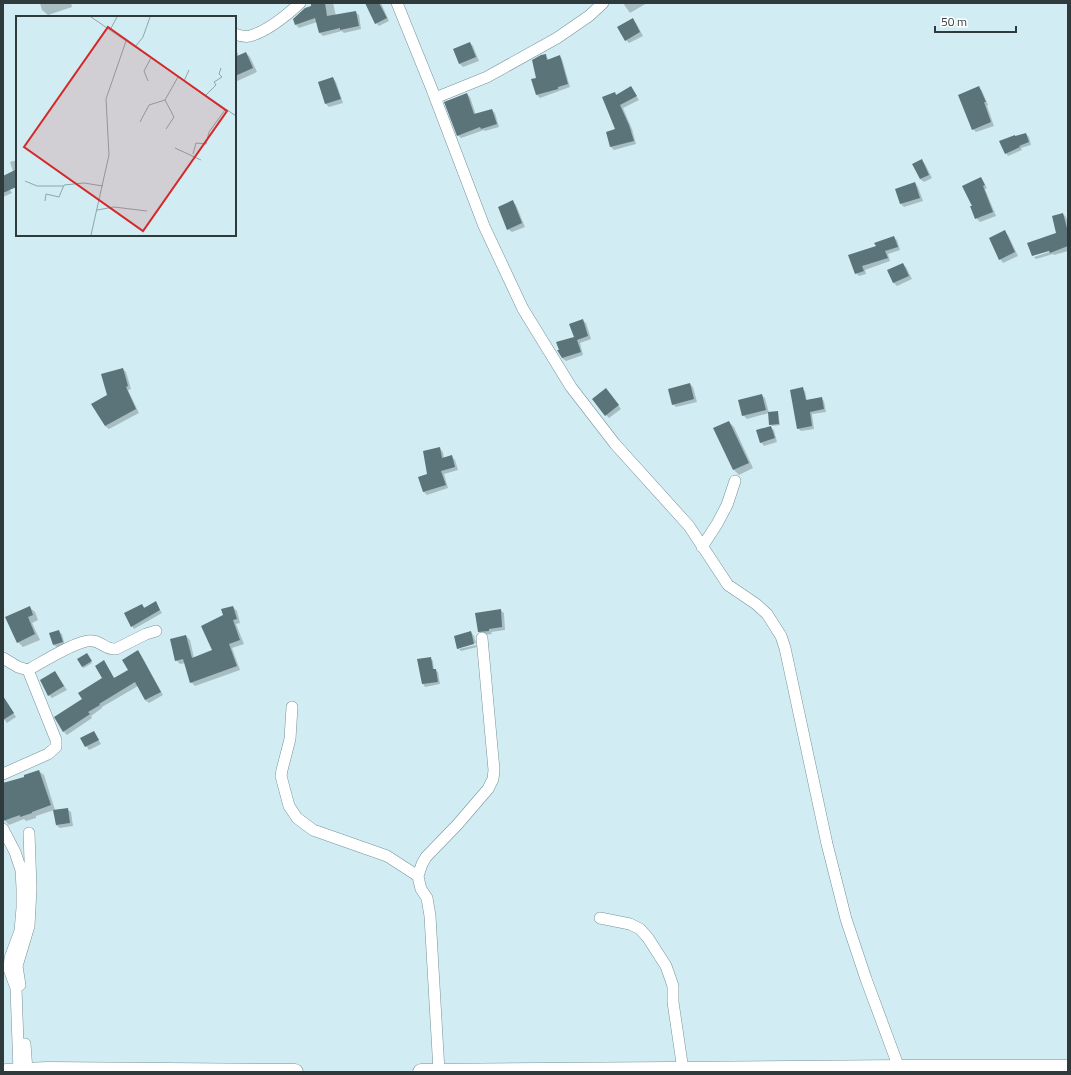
<svg xmlns="http://www.w3.org/2000/svg" width="1071" height="1075" viewBox="0 0 1071 1075" font-family="'Titillium Web',sans-serif">
	<style>
		.shadow { fill: #0003 }
		.building { fill: #5a747a }
		.lines { fill: none; stroke-linecap: round; stroke-linejoin: round }
		.minor-casing { stroke: #789298; stroke-width: 12 }
		.highway-casing { stroke: #789298; stroke-width: 17 }
		.minor { stroke: #fff; stroke-width: 11 }
		.highway { stroke: #fff; stroke-width: 16 }
		.inset-road { fill: none; stroke: #90a5aa; stroke-width: 1 }
		.view { fill: #d62828; fill-opacity: 0.15; stroke: #d62828; stroke-width: 2 }
		.inset-edge { fill: none; stroke: #2f3a3d; stroke-width: 2 }
	</style>
	<rect width="100%" height="100%" fill="#d1edf3"/>
	<path class="shadow" d="M40 3H71L72 7 48 15 42 10Z
		M312 3H333L336 16 355 12 359 15 361 29 344 33 342 31 323 36 320 33 317 22 299 28 296 25 313 6Z
		M372 3H381L389 21 379 26 376 23Z
		M623 3H647L630 13Z
		M206 15 209 17H202Z
		M633 20 636 23 643 36 629 43 626 40Z
		M470 43 473 46 479 61 463 67 460 64 454 49Z
		M235 47 239 56 246 53 250 57 257 72 235 82Z
		M545 55 549 60 559 56 562 59 570 87 540 98 537 95V78Z
		M333 78 336 82 343 103 329 107 326 104 319 83Z
		M979 87 982 91 988 105 987 106 994 126 976 132 973 129Z
		M631 88 639 100 623 108 632 129 636 144 614 150 611 147 616 130 614 93 617 95Z
		M467 94 470 97 476 115 492 110 495 113 499 127 485 131 484 130 461 138 458 135Z
		M1026 134 1029 137 1031 145 1021 148 1022 150 1008 156 1006 153 1016 137Z
		M17 160V184L10 162Z
		M922 161 925 164 932 178 924 182 920 179 914 165Z
		M981 178 987 188 985 189 996 216 980 222 976 218 973 206Z
		M3 179 12 193 3 197Z
		M915 183 918 187 923 201 904 207 901 204Z
		M512 201 516 205 525 227 512 232 508 229Z
		M1063 214 1066 217 1068 224V251L1054 255 1053 254 1036 259 1034 257 1055 250 1054 248 1033 255V256L1029 243 1057 233 1053 216Z
		M1005 232 1008 235 1018 256 1003 263 1000 259Z
		M893 237 897 240 900 250 888 254 890 261 865 270 866 274 859 276 856 273 877 246Z
		M903 264 906 267 912 279 897 286 894 283 888 271Z
		M582 320 586 323 591 339 580 343 583 355 566 361 562 358 575 338Z
		M123 369 126 372 131 389 128 390 139 413 109 429 105 426 108 395Z
		M690 384 693 387 697 402 676 407 673 404Z
		M802 389 805 391 807 401 821 398 824 401 826 412 812 414 814 429 801 431 798 428Z
		M609 393 621 409 609 418 606 415Z
		M761 395 765 398 769 413 777 412 778 413 780 425 772 426 770 424 769 413 747 419 743 415Z
		M729 422 734 427 753 468 739 475 734 470Z
		M770 427 774 430 777 442 764 446 761 442Z
		M440 449 443 452 444 458 451 456 455 460 458 470 444 474 448 488 427 495 423 491 428 475Z
		M156 603 162 613 134 629 132 626 142 605 145 608Z
		M29 607 35 612 38 620 32 623 40 640 23 647 18 642Z
		M233 607 237 611 240 623 236 624 244 644 232 648 240 670 195 686 191 682 186 663 180 664 176 660 186 636 190 640 194 658 213 651 224 616Z
		M500 610 504 613 505 630 491 632 492 634 482 635 479 632Z
		M58 631 62 634 65 646 58 648 54 645 51 633Z
		M471 632 474 636 476 643 459 647V649L458 648Z
		M476 645 477 647 461 651 459 649Z
		M138 651 141 655 163 695 149 703 145 700 138 686 102 707V708L91 716 92 718 67 735 64 732 83 700 103 678 104 662 114 678 130 670Z
		M88 656 92 663 84 668 82 667Z
		M430 658 433 661 434 670 438 672 440 684 425 687 423 684 419 660Z
		M55 672 67 690 52 698 49 695Z
		M3 700 7 703 16 717 7 723 3 718Z
		M94 732 101 744 89 750 82 739Z
		M39 771 44 775 55 810 67 809 71 812 73 826 60 828 56 825 54 810 36 816V818L26 821 24 819 9 825 4 820 3 816V782H5L7 783 26 778Z"/>
	<path class="building" d="M311 3H325L327 16 356 11 359 26 340 30V28L319 33 315 18 295 25 293 19 305 8 311 6Z
		M365 3H379L387 18 375 24Z
		M633 18 640 32 625 41 617 27Z
		M470 42 476 57 459 64 453 49Z
		M246 52 253 68 235 76V57Z
		M546 54 547 60 560 55 568 84 558 87V89L536 95 531 79 536 78 532 60 541 55Z
		M333 77 341 99 325 104 318 82Z
		M631 86 637 96 620 105 629 125 634 141 610 147 606 132 615 129 602 97 615 92 616 95Z
		M979 86 986 102H984L991 122 972 130 958 95Z
		M467 93 474 114 492 109 497 124 481 129 480 127 457 136 444 102Z
		M1026 133 1029 142 1019 146 1020 147 1005 154 999 141 1015 135V136Z
		M922 159 929 175 920 179 912 164Z
		M17 169V188H14L3 193V176Z
		M981 177 985 185 983 186 993 212 975 219 970 206H972L962 186Z
		M915 182 920 198 900 204 895 189Z
		M513 200 522 223 507 230 498 207Z
		M1063 213 1068 232V246L1050 253 1049 251 1032 256 1027 243 1056 233 1052 216Z
		M1005 230 1015 252 999 260 989 238Z
		M894 236 898 247 885 251 888 258 862 266 864 271 855 274 848 255 876 246 874 243Z
		M903 263 909 276 893 283 887 270Z
		M583 319 588 336 577 340 581 352 562 358 557 350H559L556 342 574 337 569 324Z
		M123 368 128 386 126 387 136 409 105 426 91 404 107 395 101 374Z
		M690 383 694 399 672 405 668 389Z
		M803 387 806 400 822 397 824 409 810 412 812 426 797 429 790 390Z
		M606 388 619 405 605 416 592 399Z
		M762 394 766 410 742 416 738 400Z
		M778 411 779 424 769 425 768 412Z
		M729 421 749 463 733 470 713 428Z
		M771 426 775 438 760 443 756 430Z
		M440 447 442 458 452 455 455 467 441 471 446 485 423 492 418 477 427 474 423 451Z
		M156 601 160 610 131 627 124 613 142 604 144 608Z
		M30 606 33 615 28 617 35 634 17 643 5 617Z
		M233 606 237 619 233 620 240 640 229 644 237 666 190 683 183 659 175 661 170 639 186 635 192 658 212 650 201 626 223 615 221 609Z
		M501 609 502 627 489 629V631L478 632 475 613Z
		M59 630 63 642 53 645 49 633Z
		M471 631 474 644 457 649 454 636Z
		M138 650 161 692 145 700 135 682 99 704 100 705 88 712 90 714 63 732 54 717 82 699 78 693 102 678 95 666 104 660 114 678 128 670 122 660Z
		M87 653 92 661 82 667 77 659Z
		M431 657 433 669H436L438 682 422 684 417 659Z
		M55 671 64 686 48 696 40 680Z
		M3 696 14 713 3 720Z
		M94 731 99 740 85 747 80 738Z
		M39 770 51 805 32 812V813L20 817V815L3 821V783L24 777V775Z
		M68 808 70 823 56 825 53 810Z"/>
	<g class="lines">
		<defs>
			<path id="minor" d="M397 3 431 87 484 226 523 309 571 387 615 444 689 526 728 585 756 604 767 614 781 636 785 648 827 844 846 919 866 979 899 1068
				M235 34C240 36 246 37 250 36 268 31 287 15 300 3
				M435 98 487 77 557 38 589 16 603 3
				M702 547 717 524 727 505 735 481
				M3 658 18 667 28 670C41 663 80 638 93 641 102 642 106 650 116 649L146 634 156 631
				M292 707 290 739 282 770 281 776 289 806 297 818 313 830 387 856 418 876
				M3 774 48 754 56 747V740L28 670
				M3 829 15 852 21 870 22 888V908L20 931 10 958 9 969 16 988 19 1071
				M600 918 630 924 640 929 648 938 666 966 673 986V1002L683 1070
				M20 985 17 966 29 926 31 888 29 833
				M25 1044 27 1071
				M439 1071 430 916 427 898 421 889 419 881 418 876 422 864 426 857 457 825 488 789 493 779 494 770 482 638"/>
			<path id="highway" d="M6 1072 47 1070 295 1072
				M421 1072 899 1068H1068"/>
		</defs>
		<use href="#minor" class="minor-casing"/>
		<use href="#highway" class="highway-casing"/>
		<use href="#minor" class="minor"/>
		<use href="#highway" class="highway"/>
	</g>
	<g transform="translate(16 16)">
		<rect width="220" height="220" fill="#d1edf3"/>
		<path class="inset-road" d="M75 1 220 100M94 14 101 1M119 31 127 21 134 1M132 65 128 55 135 42M168 65 173 54M190 79 200 69 198 66 206 61 203 58 205 52M149 84 158 101 150 113M124 106 133 89 149 84 162 61M159 132 185 144M177 138 180 127 190 128 193 116 209 94M9 165 21 170H47M29 185 30 178 43 181 48 169 68 167 87 170M81 194 98 191 131 195M75 219 93 139 90 83 110 25"/>
		<path class="view" d="M92 11 211 95 127 215 8 131Z"/>
		<rect width="220" height="220" class="inset-edge"/>
	</g>
	<rect width="1071" height="1075" fill="none" stroke="#2f3a3d" stroke-width="8"/>
	<path d="M935 26v6h81v-6" fill="none" stroke="#2f3a3d" stroke-width="2"/>
	<text x="941" y="26" font-size="12" fill="#2f3a3d" stroke="#ffffff" stroke-width="3" paint-order="stroke">50 m</text>
</svg>
